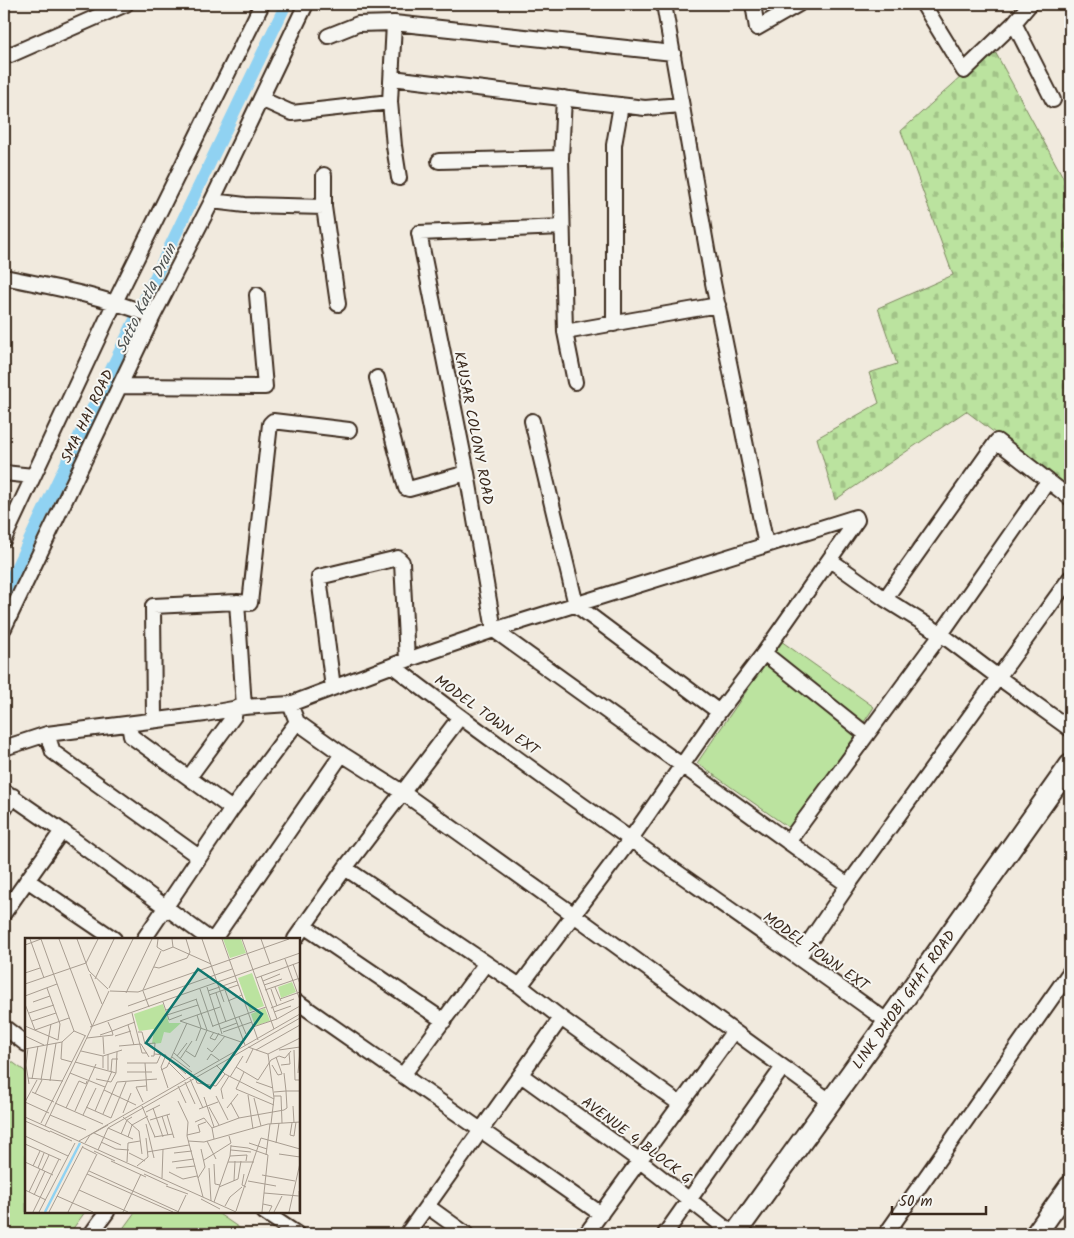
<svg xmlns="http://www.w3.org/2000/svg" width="1074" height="1238" viewBox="0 0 1074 1238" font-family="Kalam,sans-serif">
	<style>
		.cemetery { fill: url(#cemetery-stones); stroke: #7b865e }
		.park { fill: #bbe39f; stroke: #7b865e }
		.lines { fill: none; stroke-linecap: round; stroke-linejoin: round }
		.canal { stroke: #90d2f2; stroke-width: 12 }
		.street-casing { stroke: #3b2a1e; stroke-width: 18 }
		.secondary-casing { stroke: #3b2a1e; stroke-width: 24 }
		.street { stroke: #f6f6f2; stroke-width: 14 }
		.secondary { stroke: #f6f6f2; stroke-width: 20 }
		.labels { text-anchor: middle; stroke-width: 4; stroke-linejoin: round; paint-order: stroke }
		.street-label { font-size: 15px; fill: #3b2a1e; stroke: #f6f6f2 }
		.water-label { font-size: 16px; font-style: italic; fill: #505453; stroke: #f6f6f2 }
		.inset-river { fill: none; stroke: #90d2f2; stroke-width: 2.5 }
		.inset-road { fill: none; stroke: #a89d91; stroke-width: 1 }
		.view { fill: #0f766e; fill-opacity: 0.15; stroke: #0f766e; stroke-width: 2.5 }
		.inset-edge { fill: none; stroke: #3b2a1e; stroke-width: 2.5 }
	</style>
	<defs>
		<pattern id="cemetery-stones" width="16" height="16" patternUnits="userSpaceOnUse" patternTransform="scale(1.25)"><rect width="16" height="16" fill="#bbe39f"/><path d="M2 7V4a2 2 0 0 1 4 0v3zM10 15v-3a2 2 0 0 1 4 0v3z" fill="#a2c388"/></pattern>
	</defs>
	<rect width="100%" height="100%" fill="#f1eade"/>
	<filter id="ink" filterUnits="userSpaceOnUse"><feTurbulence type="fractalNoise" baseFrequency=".02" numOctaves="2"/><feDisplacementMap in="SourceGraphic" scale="10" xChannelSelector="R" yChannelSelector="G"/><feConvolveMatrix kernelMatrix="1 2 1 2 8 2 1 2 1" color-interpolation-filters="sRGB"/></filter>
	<g filter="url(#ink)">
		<path class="cemetery" d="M993 48 1070 190V490L966 411 835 500 817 438 879 403 869 373 897 364 878 308 953 275 901 131Z"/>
		<path class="park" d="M781 641 874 707 792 830 697 763Z
			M4 1056 26 1072V1212H85L69 1234H4Z
			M135 1212H216L248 1234H119Z"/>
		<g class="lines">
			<path class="canal" d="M4 593 286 4"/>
			<defs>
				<path id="street" d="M664 4 712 278 766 545
					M753 4 757 28 799 4
					M923 4 964 71 1014 23 1030 4
					M394 23 390 102 394 146 399 178
					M1014 23 1053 100
					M328 36 358 24 394 23 673 53
					M4 56 10 55 126 4
					M392 78 645 108 681 105
					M564 98 561 158 565 332 575 382
					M261 99 292 113 390 102
					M439 161 561 158
					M324 175V207L338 304
					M212 201 245 205 324 207
					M562 227 419 233 467 473 494 630 848 885
					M4 277C54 287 105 297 153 316
					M614 324V145L621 105
					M565 332 718 305
					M377 378 406 488 409 489 467 473
					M120 386 265 387 257 295
					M532 421 576 605 719 712
					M4 473 33 476
					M4 539 115 302 262 4
					M830 560 885 599 941 634 998 677 1070 729
					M885 599 997 441 1070 498
					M4 628 153 316 212 201 306 4
					M764 653 867 735
					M393 666C555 790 724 903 888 1022
					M333 688 319 577 398 558 402 562 407 660
					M290 704 297 722 342 754 402 792 574 915 831 1102
					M244 707 237 602 250 603 270 424 273 421 349 430
					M154 719 153 606 237 602
					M129 724 131 736 232 809
					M47 734 53 752 199 857
					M4 748 47 734 205 714 244 707 290 704 407 660 494 630 856 517 857 520 764 653 719 712 630 840 520 986
					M190 776 234 716 236 708
					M4 791 62 831 209 939
					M4 810 13 796
					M788 842 941 634 1048 481
					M345 868 520 986 561 1018 680 1104
					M27 880 114 939
					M4 913 62 831
					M304 926 444 1021
					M144 939 232 809 297 722
					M214 939 342 754
					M295 939 345 868 460 717
					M799 957 848 885 1070 578
					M299 1003 601 1214
					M4 1027 26 1044
					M403 1075 486 963
					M521 1075 640 1161 733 1234
					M427 1206 466 1234
					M264 1212 297 1234
					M91 1234 107 1212
					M407 1234 561 1018
					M586 1234 733 1032
					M665 1234 783 1067
					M886 1234 1070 972"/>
				<g id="secondary">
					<path id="s1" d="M735 1234 888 1022 1070 765"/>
					<path d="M1036 1234 1070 1186"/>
				</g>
			</defs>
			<use href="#street" class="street-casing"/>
			<use href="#secondary" class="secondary-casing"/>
			<use href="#street" class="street"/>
			<use href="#secondary" class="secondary"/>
		</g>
	</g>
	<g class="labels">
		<g class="street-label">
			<text transform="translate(87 416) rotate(-64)" y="5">SMA HAI ROAD</text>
			<text transform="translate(474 428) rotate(79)" y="5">KAUSAR COLONY ROAD</text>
			<text transform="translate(487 715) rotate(36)" y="5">MODEL TOWN EXT</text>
			<text transform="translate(816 951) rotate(35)" y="5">MODEL TOWN EXT</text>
			<text dy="5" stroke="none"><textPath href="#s1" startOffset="289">LINK DHOBI GHAT ROAD</textPath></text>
			<text transform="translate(637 1140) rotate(37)" y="5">AVENUE 4 BLOCK G</text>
		</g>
		<g class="water-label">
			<text transform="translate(145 298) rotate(-64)" y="6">Satto Katla Drain</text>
		</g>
	</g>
	<g transform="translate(25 938)">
		<rect width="275" height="275" fill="#f1eade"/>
		<path d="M138 66 144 85H156L145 95 139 94 136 105 127 106 129 91 114 93 109 76Z" fill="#bbe39f"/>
		<path d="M198 1H216L221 15 205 20ZM227 35 239 68 225 73 213 40ZM267 44 271 54 256 60 253 49ZM240 70 245 83 230 88 226 76Z" fill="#bbe39f"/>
		<path class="inset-river" d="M20 274 55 205"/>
		<path class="inset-road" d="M5 1 19 40M16 1 49 93 61 98M34 1 67 88M52 1 64 33 83 51M133 1 132 9 138 13 148 9 147 1M177 1 199 64M197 1 233 102M217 1 249 91M236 1 245 26M0 7 16 1M148 9 186 26M260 21 275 62M61 25 73 1M268 26 275 46M129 29 134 30 162 20 165 14 161 1M0 35 15 30M65 36 77 66M236 38 252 81M231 40 275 24M70 41 89 1M238 43 255 36M0 46 61 25M239 47 257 41M182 49 197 96M250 49 256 63M84 50 108 1M175 51 188 89M246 51 252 68M118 52 136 13M200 52 220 107M240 52 275 40M85 53 113 54 264 1M118 53 124 69M183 53 212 43M101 55 127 1M191 55 201 84M184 57 213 47M0 58 32 46M255 61 275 54M203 63 217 57M8 64 25 58M138 64 144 82 157 77M0 66 10 92 44 80M103 68 207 31M246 70 269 61M141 72 172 61M249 74 266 68M4 75 29 67M107 75 117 115H122M142 77 173 67M214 79 221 96M7 83 31 75M155 83 219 105M155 83 195 69M83 84 87 93 110 84M103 87 109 107M0 88 33 102 35 86 22 50M188 88 241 69M65 89 275 15M228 89 252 81 275 68M196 91 212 85M113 94H117L120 106 130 105 129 118H126M189 94 185 100 190 102 194 95M198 94 227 84M0 98 19 107M90 98 106 93M78 99 79 116M62 100 88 97 87 93 75 97M171 103 176 90 172 77M37 104 36 121 47 124M94 108 116 106 124 119M223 109 243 116 275 100M3 110 1 127 4 146M182 110 187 114 200 98M0 111 37 104 49 93M231 112 275 87M254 112 275 109M269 112 270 142H275M56 113 78 118V130M161 113 170 119 182 92 171 61M149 115 165 129M129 116 141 117 136 129 143 150M243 116 249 160 246 186M78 118 97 112M152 118 162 105M147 119 167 134M155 121 167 103M145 122 161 136M182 122 186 116 194 122M50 124 91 135M102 125H132L136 116M120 125 122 153M144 125 160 141M221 125 228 111M191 127 200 136 249 161M247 127 253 137 257 136 251 119M256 127 265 126 264 115M211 129 233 142 246 122 254 118 260 120 266 113M83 132V116M136 132 142 129 162 85M86 133 87 121H93M102 134H127M219 134 211 151 249 167M45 135 80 149M273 135 275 112M170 139 172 145 191 148 200 136M205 139 218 118M3 140 38 143M7 141 13 108M71 141 86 144 91 135 92 114M165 141 178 170M16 142 26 86M25 143 31 105M160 144 170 166M231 144 248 150M153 148 161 165M79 152 111 167M7 154 29 164M249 154 261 153 259 135M10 156 17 142M223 157 228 191M191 158 203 182M249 158H256L257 185M179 159 189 189M229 160 236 188M198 161 196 151 204 138M153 163 163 184 162 198 178 259M0 164 24 175M0 164 12 142M118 164 111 149 121 148M30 165 78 186M206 165 214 180M117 168 130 199M268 168 269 185M61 169 86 180 101 144M184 169 194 187M41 170 54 143 61 146 62 143M128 170 138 199M202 170 213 156M174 171 193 164M50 173 71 126M70 173 87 133M121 174 135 167M98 175 106 155M78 176 92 144 132 141M25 177 61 192M58 177 71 150M142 177 149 200M137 178 143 197M0 179 211 274M98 179 114 193 117 216M125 182 145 176M0 183 25 194M170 184 179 180 187 190M16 185 60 98M267 185 265 197 269 198 271 184M121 186 129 220M20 188 84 53M83 190 275 80M25 193 47 203M69 195 96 207M96 196 102 182 107 179M162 197 175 194 173 187 181 184M0 198 43 218M103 199 107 187 123 178M129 199 148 196M189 201 187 190 214 180 259 172 262 170 261 153H275M54 203 275 76M163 203 179 204 243 186 275 184M182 203 191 221M76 204 91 211 104 212M60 205 65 197 83 187M224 205 242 211M251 205 254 185M0 206 36 222M206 208 223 210 243 217 237 274M57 209 71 216M73 212 83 190 108 201M206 212 226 214M69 213 90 223M122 214 164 207M104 215 120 223M149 215 167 213M254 216 275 219M241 217 245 186M205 218 222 217 221 223M179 222 206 205 204 198M86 223 121 239M0 224 28 237M102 224 103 205 115 203M147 224 169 221M203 224H229M189 226 190 246 195 247M8 228 15 213M112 228 123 219 121 200M13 230 19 215M151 230 170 228M184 230 186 263M17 232 24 217M64 233 154 274M144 234 158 241 172 238M62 236 148 274M119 236 143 247M219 236 217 247 221 249M237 237 270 243M137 240 138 211M173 240 180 229 176 211M209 243 210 223M223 243 251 248M141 248 163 256M194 249 213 241 216 223M0 252 21 262M54 252 103 274M4 254 15 231M239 255 274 258M9 257 20 233M32 258 68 274M176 261 195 271M189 264 205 218 206 207M238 266 247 268 244 274M200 268 205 259 217 249M211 273 236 200 275 211M274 273V253M8 274 34 221M14 274 50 205M24 274 58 208M43 274 72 216M98 274 116 236M153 274 161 257M249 274 257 258M264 274 275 225"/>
		<path class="view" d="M173 31 237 76 185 150 121 105Z"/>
		<rect width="275" height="275" class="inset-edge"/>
	</g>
	<rect width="1074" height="1238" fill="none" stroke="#f6f6f2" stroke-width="20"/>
	<rect x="10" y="10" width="1054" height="1218" fill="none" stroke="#3b2a1e" stroke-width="2" filter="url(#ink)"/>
	<path d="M892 1206v8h94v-8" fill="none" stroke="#3b2a1e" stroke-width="2.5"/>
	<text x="899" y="1206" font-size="15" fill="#3b2a1e" stroke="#f6f6f2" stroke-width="4" paint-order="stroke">50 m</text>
</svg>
